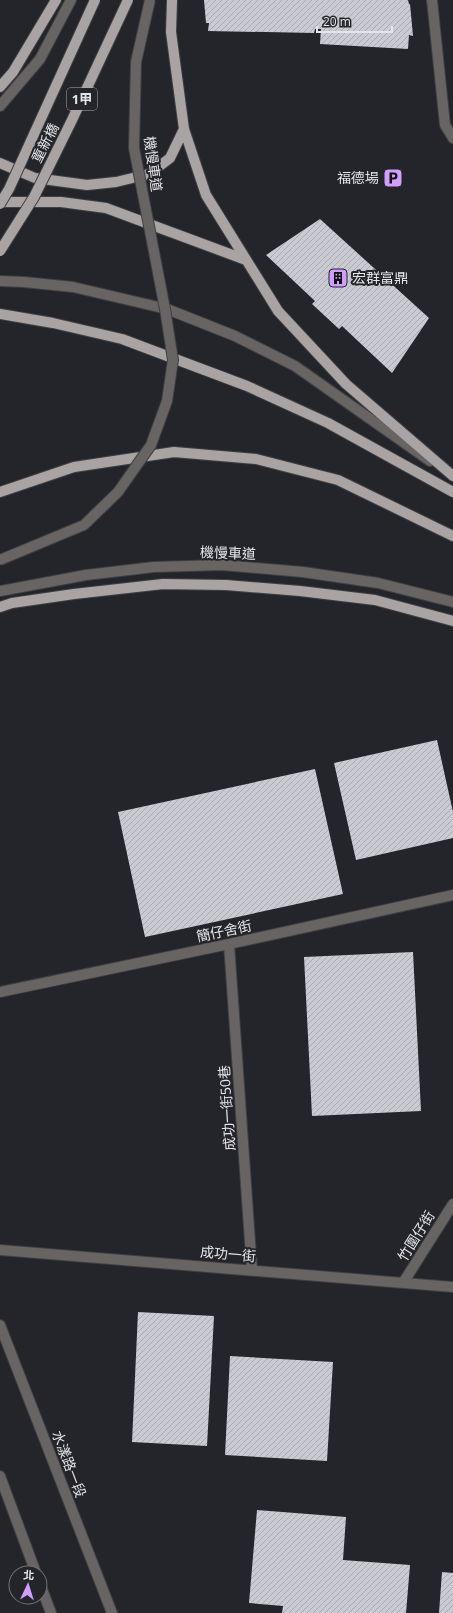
<svg xmlns="http://www.w3.org/2000/svg" width="453" height="1613" viewBox="0 0 453 1613" font-family="'Open Sans','Noto Sans TC',sans-serif">
	<style>
		.building { fill: url(#building-hatch) }
		.lines { fill: none; stroke-linecap: round; stroke-linejoin: round }
		.minor-casing { stroke: #3f4045; stroke-width: 12 }
		.major-casing { stroke: #3f4045; stroke-width: 12 }
		.minor { stroke: #686464; stroke-width: 10 }
		.major { stroke: #aaa3a3; stroke-width: 10 }
		.minor-bridge-casing { stroke: #3f4045; stroke-width: 12; stroke-linecap: butt }
		.major-bridge-casing { stroke: #3f4045; stroke-width: 12; stroke-linecap: butt }
		.minor-bridge { stroke: #686464; stroke-width: 10 }
		.major-bridge { stroke: #aaa3a3; stroke-width: 10 }
		.labels { text-anchor: middle; stroke-width: 4; stroke-linejoin: round; paint-order: stroke }
		.shield { fill: #24252a; stroke: #ababb0; stroke-width: 1 }
		.shield-label { font-size: 13px; font-weight: bold; fill: #e5e5e9 }
		.street-label { font-size: 14px; fill: #e5e5e9; stroke: #24252a }
		.poi-label { font-size: 14px; fill: #e5e5e9; stroke: #24252a; text-anchor: end }
	</style>
	<defs>
		<pattern id="building-hatch" width="6" height="6" patternUnits="userSpaceOnUse"><rect width="6" height="6" fill="#cacad2"/><path d="M-1 1l2-2M0 6l6-6M5 7l2-2" fill="none" stroke="#a9a9af"/></pattern>
	</defs>
	<rect width="100%" height="100%" fill="#24252a"/>
	<path class="building" d="M204 0H408L409 4H410L413 36 409 35 408 49 320 44 321 29H315L314 33 208 31 209 23H206Z
		M320 219 429 318 392 373 342 326 339 329 312 304 315 301 266 255Z
		M437 740 453 812V838L356 860 334 763Z
		M315 769 343 894 145 937 118 812Z
		M413 952 421 1111 312 1116 304 957Z
		M138 1312 214 1316 207 1446 132 1442Z
		M230 1356 333 1362 327 1461 225 1455Z
		M257 1510 346 1517 343 1560 410 1565 406 1613H282L283 1606 249 1603Z
		M442 1572 453 1573V1613H439Z"/>
	<g class="lines">
		<defs>
			<path id="minor" d="M432 0 445 125 453 138
				M0 106 40 59 71 0
				M0 281 24 282 73 287 167 309 235 336 295 366 430 461
				M0 591 86 575 154 567 222 565 303 572 378 583 453 602
				M229 944 252 1270
				M0 992 229 944 453 895
				M0 1250 453 1287
				M403 1283 453 1204
				M0 1325 112 1613
				M0 1476 36 1573
				M40 1584 51 1613"/>
			<path id="major" d="M172 0 171 32 184 129 206 195 278 311 346 384 453 476
				M0 87 13 72 56 0
				M0 163 35 178 87 185 116 182 149 174 170 158 184 129
				M0 202H61L106 208 246 260
				M0 314 53 323 122 339 247 386 328 423 453 492
				M0 492 74 467 174 452 256 459 338 480 453 536
				M0 607 12 603 74 594 163 584 226 585 300 591 375 600 453 621"/>
		</defs>
		<use href="#minor" class="minor-casing"/>
		<use href="#major" class="major-casing"/>
		<use href="#minor" class="minor"/>
		<use href="#major" class="major"/>
		<defs>
			<path id="minor-bridge" d="M0 560 84 525 118 492 151 445 167 401 173 360 165 309 134 148 136 62 150 0"/>
			<path id="major-bridge" d="M0 204 9 189 95 0
				M0 251 34 197 72 120 128 0"/>
		</defs>
		<use href="#minor-bridge" class="minor-bridge-casing"/>
		<use href="#major-bridge" class="major-bridge-casing"/>
		<use href="#minor-bridge" class="minor-bridge"/>
		<use href="#major-bridge" class="major-bridge"/>
	</g>
	<defs>
		<symbol id="parking-square" viewBox="-11 -11 22 22"><rect x="-9" y="-9" width="18" height="18" rx="4" fill="#d19dfe" stroke="#24252a"/><path d="M-3.5-5.5H1a3.5 3.5 0 0 1 0 7H-1V5.5H-3.5ZM-1-3.4V-.6H.8a1.4 1.4 0 0 0 0-2.8Z" fill="#111"/></symbol>
		<symbol id="building-square" viewBox="-11 -11 22 22"><rect x="-9" y="-9" width="18" height="18" rx="4" fill="#d19dfe" stroke="#24252a"/><path d="M-4-6H4V6H1V3H-1V6H-4ZM-2.5-4.3h1.7v1.8h-1.7ZM.8-4.3h1.7v1.8H.8ZM-2.5-1h1.7V.8h-1.7ZM.8-1h1.7V.8H.8Z" fill="#111"/></symbol>
	</defs>
	<g fill-rule="evenodd">
		<use href="#parking-square" x="382" y="167" width="22" height="22"/>
		<use href="#building-square" x="327" y="267" width="22" height="22"/>
	</g>
	<g class="labels">
		<rect class="shield" x="67" y="88" width="30" height="22" rx="3"/>
		<g class="shield-label">
			<text x="82" y="104">1甲</text>
		</g>
		<g class="street-label">
			<text transform="translate(45 143) rotate(-63)" y="5">重新橋</text>
			<text transform="translate(153 164) rotate(82)" y="5">機慢車道</text>
			<text transform="translate(228 553) rotate(2)" y="5">機慢車道</text>
			<text transform="translate(224 931) rotate(-12)" y="5">簡仔舍街</text>
			<text transform="translate(227 1108) rotate(-94)" y="5">成功一街50巷</text>
			<text transform="translate(416 1236) rotate(-58)" y="5">竹圍仔街</text>
			<text transform="translate(228 1254) rotate(5)" y="5">成功一街</text>
			<text transform="translate(69 1464) rotate(69)" y="5">水漾路一段</text>
		</g>
		<g class="poi-label">
			<text x="379" y="183">福德場</text>
			<text x="352" y="283" text-anchor="start">宏群富鼎</text>
		</g>
	</g>
	<g transform="translate(28 1585) rotate(4)"><circle r="19" fill="#24252a" stroke="#717276"/>
	<path d="M0-3L7 15L0 10L-7 15Z" fill="#d19dfe"/>
	<text y="-6" font-size="11" font-weight="bold" text-anchor="middle" fill="#e5e5e9">北</text>
	</g>
	<path d="M317 26v6h75v-6" fill="none" stroke="#e5e5e9" stroke-width="2"/>
	<text x="323" y="26" font-size="12" fill="#e5e5e9" stroke="#24252a" stroke-width="3" paint-order="stroke">20 m</text>
</svg>
